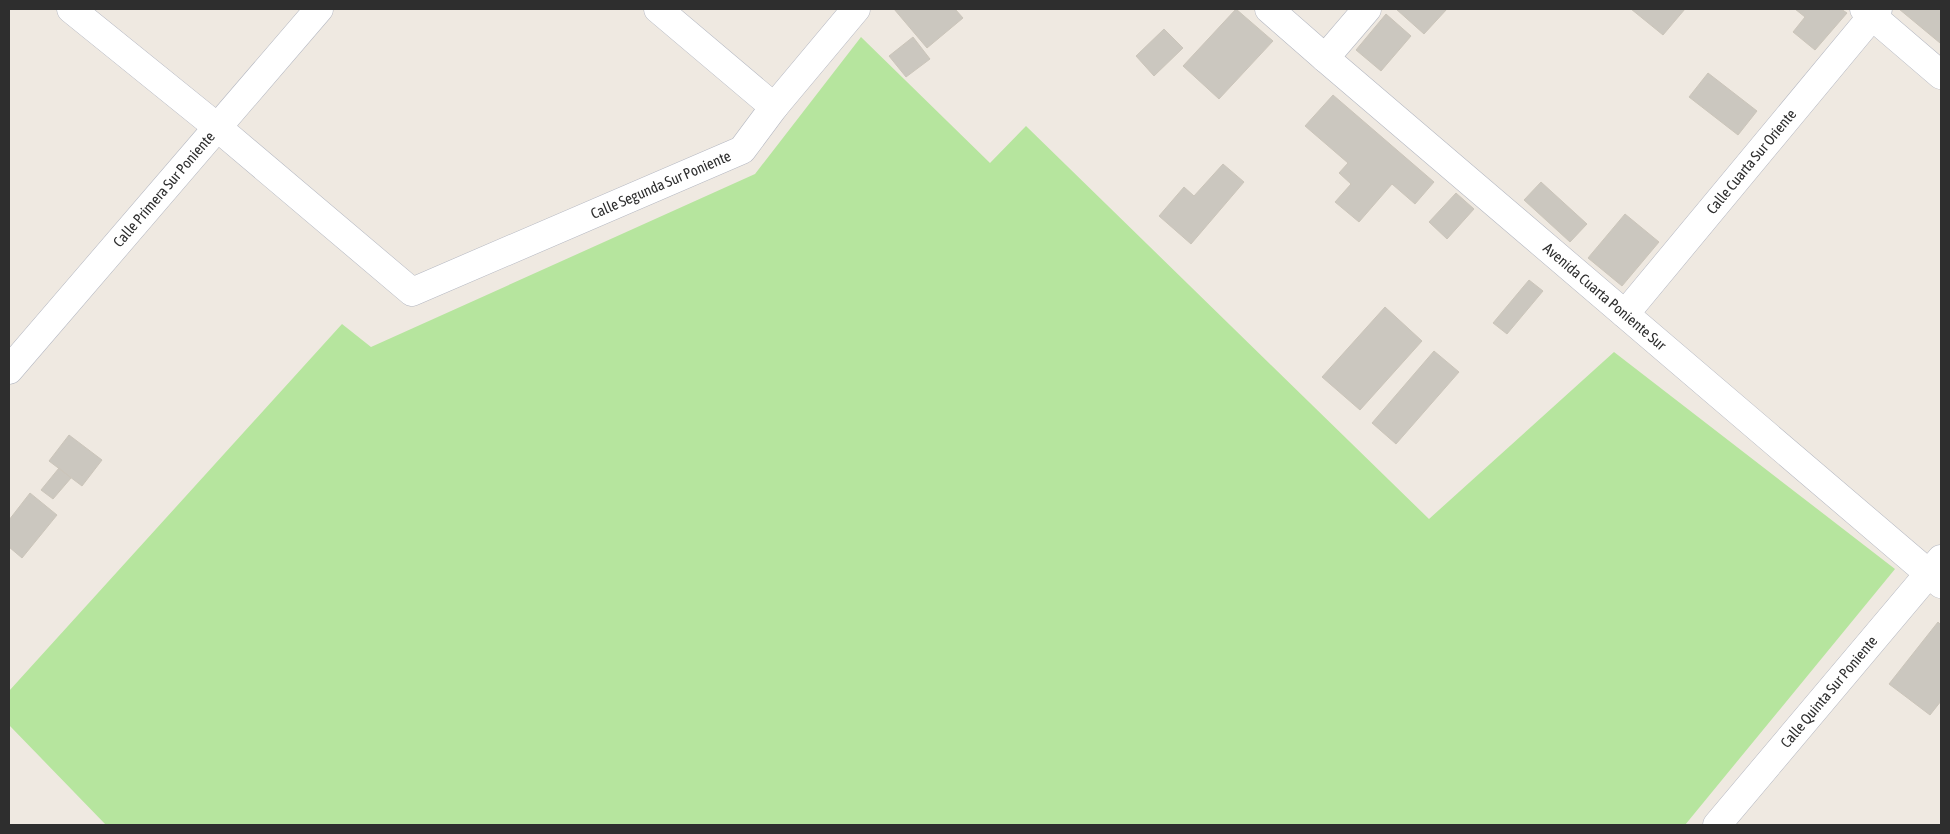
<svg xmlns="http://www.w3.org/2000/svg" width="1950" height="834" viewBox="0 0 1950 834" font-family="'Asap Condensed',sans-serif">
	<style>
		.green { fill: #b6e59e }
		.building { fill: #cbc7bf; stroke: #cbc5ba }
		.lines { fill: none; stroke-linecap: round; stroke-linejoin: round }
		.street-casing { stroke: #b4b7c1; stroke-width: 29 }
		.street { stroke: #fff; stroke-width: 28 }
		.labels { text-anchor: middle; stroke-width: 4; stroke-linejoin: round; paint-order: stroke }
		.street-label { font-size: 15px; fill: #2e2e2e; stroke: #fff }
	</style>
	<rect width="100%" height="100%" fill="#efe9e1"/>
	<path class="green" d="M861 37 990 163 1026 126 1429 519 1614 352 1895 569 1685 825H106L9 725V691L342 324 371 347 755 174Z"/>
	<path class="building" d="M894 9H955L963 18 927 48Z
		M1236 9 1273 41 1219 99 1183 66Z
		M1396 9H1447L1424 34Z
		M1631 9H1685L1663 35Z
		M1795 9H1841L1847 13 1815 50 1793 32 1805 17Z
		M1899 9H1941V41L1940 43Z
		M1386 14 1411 36 1381 71 1356 50Z
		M1164 29 1183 48 1154 76 1136 56Z
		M913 37 930 59 906 77 889 56Z
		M1708 73 1757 111 1738 135 1689 97Z
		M1333 95 1434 182 1415 204 1392 184 1359 222 1335 202 1351 184 1339 173 1348 163 1305 126Z
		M1223 164 1244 182 1191 244 1159 216 1184 187 1194 196Z
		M1541 182 1587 224 1570 242 1524 200Z
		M1456 193 1474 209 1447 239 1429 222Z
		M1625 214 1659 242 1622 286 1588 258Z
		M1529 280 1543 291 1507 334 1493 323Z
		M1385 307 1422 341 1360 410 1322 377Z
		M1434 351 1459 372 1396 444 1372 423Z
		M69 435 102 460 82 486 49 461Z
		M59 468 71 478 53 499 41 490Z
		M30 493 57 515 22 558 9 547V520Z
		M1938 622 1941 625V701L1930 715 1889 684Z"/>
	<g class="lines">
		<defs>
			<g id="street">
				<path id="s1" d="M71 9 217 127 412 292 742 150 774 107 856 9"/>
				<path d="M658 9 774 107"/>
				<path id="s2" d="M1269 9 1325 58 1941 584"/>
				<path d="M1864 9 1941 75"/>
				<path d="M1325 58 1367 9"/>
				<path id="s3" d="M1625 314 1878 9"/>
				<path id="s4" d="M9 370 319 9"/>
				<path id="s5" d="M1717 825 1941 559"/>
			</g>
		</defs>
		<use href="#street" class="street-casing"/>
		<use href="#street" class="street"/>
	</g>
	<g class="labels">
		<g class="street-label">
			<text dy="5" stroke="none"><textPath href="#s3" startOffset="198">Calle Cuarta Sur Oriente</textPath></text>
			<text dy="5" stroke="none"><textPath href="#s1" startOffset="714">Calle Segunda Sur Poniente</textPath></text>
			<text dy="5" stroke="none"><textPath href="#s4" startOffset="238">Calle Primera Sur Poniente</textPath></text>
			<text dy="5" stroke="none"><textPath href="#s2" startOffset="442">Avenida Cuarta Poniente Sur</textPath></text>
			<text dy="5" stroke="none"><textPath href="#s5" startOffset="174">Calle Quinta Sur Poniente</textPath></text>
		</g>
	</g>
	<rect width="1950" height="834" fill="none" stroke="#2e2e2e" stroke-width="20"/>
</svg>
